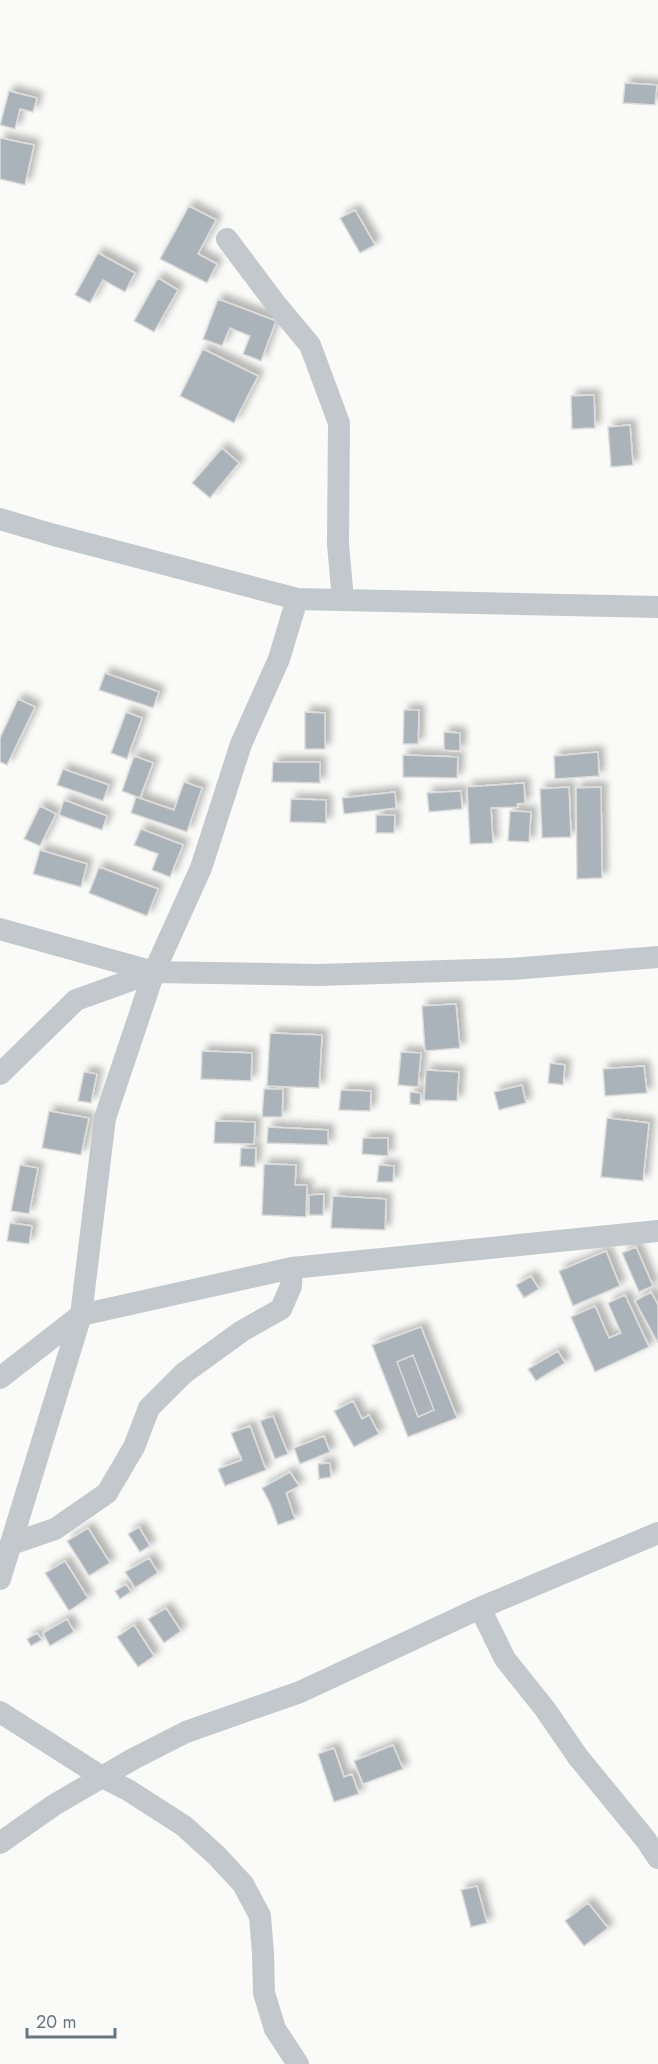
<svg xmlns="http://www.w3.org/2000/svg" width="658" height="2064" viewBox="0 0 658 2064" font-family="Jost,sans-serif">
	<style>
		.building { fill: #aab3b9; stroke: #dcdcda; stroke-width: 1.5; fill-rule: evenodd; filter: url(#shadow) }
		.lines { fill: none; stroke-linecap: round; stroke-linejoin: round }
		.street { stroke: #c3c8cc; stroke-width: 22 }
	</style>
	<defs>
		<filter id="shadow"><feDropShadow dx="5.5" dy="-5.5" stdDeviation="3" flood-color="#0004"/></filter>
	</defs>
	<rect width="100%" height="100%" fill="#fafaf8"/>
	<path class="building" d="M625 83 657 85 655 105 623 103Z
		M9 91 37 98 33 112 20 109 15 129 0 125Z
		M0 138 34 145 25 185 0 179Z
		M189 206 216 220 198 254 217 264 207 283 160 259Z
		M355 210 375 245 360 253 340 218Z
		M98 253 135 273 125 292 103 280 90 303 75 295Z
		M158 278 178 290 154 332 134 321Z
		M218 299 276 321 261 361 243 354 250 336 230 328 222 346 203 339Z
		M203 349 258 376 234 423 180 396Z
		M594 395 595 428 572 429 571 396Z
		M630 425 633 465 611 467 608 427Z
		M222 448 239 463 210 498 192 483Z
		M105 673 159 692 153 708 99 690Z
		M18 699 35 707 7 765 0 762V738Z
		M404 710H419L418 744H403Z
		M126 712 142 718 127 759 111 753Z
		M305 712 325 713V749H305Z
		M444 732 460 733V751L444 750Z
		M598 752 599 776 555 779 554 756Z
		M403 755 458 757 457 778 403 777Z
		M134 756 153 763 140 798 122 791Z
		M273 762H320V783L272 782Z
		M63 769 109 785 103 801 57 785Z
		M184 782 202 788 187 832 131 813 136 797 174 810Z
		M524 783 525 803 517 804 518 807 491 808 493 843 470 844 467 787Z
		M569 787 571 837 542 838 540 789Z
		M601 787 602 878 577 879 576 788Z
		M461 791 462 809 429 812 427 793Z
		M395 792 396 808 344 814 342 798Z
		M291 799 326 800V823L290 822Z
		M64 800 107 816 102 830 59 815Z
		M40 806 56 814 40 846 24 839Z
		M510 811 531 812 529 842 508 841Z
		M376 815H395L394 833H376Z
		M141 829 183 845 170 877 152 870 158 854 134 845Z
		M40 850 87 864 81 887 33 874Z
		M99 867 158 889 147 916 89 893Z
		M456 1004 460 1048 425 1051 422 1006Z
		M270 1033 322 1035 319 1088 267 1086Z
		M202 1051 252 1053 251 1081 201 1079Z
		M401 1052 421 1053 418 1087 398 1085Z
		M550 1063 565 1065 563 1085 548 1083Z
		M644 1066 647 1093 605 1096 603 1069Z
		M426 1070 459 1072 457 1101 424 1100Z
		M84 1072 97 1074 91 1103 78 1101Z
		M522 1085 526 1103 499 1110 494 1092Z
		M264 1089H283L282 1117H262Z
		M341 1090 371 1091 370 1111 339 1110Z
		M410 1092 421 1093 420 1105 410 1104Z
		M49 1111 89 1118 81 1155 42 1148Z
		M607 1118 649 1123 643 1181 601 1177Z
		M215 1121 255 1122 254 1144 214 1143Z
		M268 1127 328 1130V1145L267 1143Z
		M363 1138H388V1156L362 1154Z
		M241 1148H256L255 1167 240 1166Z
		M264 1164 296 1165 295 1185H307L306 1217 262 1215Z
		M20 1165 38 1168 29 1214 11 1211Z
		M379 1165 394 1166 393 1182H377Z
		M324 1194 323 1215H309V1195Z
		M333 1196 386 1199 385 1230 331 1228Z
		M10 1223 32 1226 29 1244 7 1241Z
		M636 1247 653 1286 639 1292 622 1253Z
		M606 1251 620 1286 573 1306 559 1271Z
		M531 1276 539 1289 524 1298 516 1285Z
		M651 1292 658 1305V1343L635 1301Z
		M625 1295 649 1347 595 1372 571 1317 595 1306 609 1338 621 1333 608 1303Z
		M421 1327 457 1418 408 1437 372 1345ZM413 1355 434 1410 418 1417 397 1362Z
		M558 1351 565 1363 536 1381 528 1369Z
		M413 1355 434 1410 418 1417 397 1362Z
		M353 1401 362 1419 369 1415 379 1434 354 1447 334 1411Z
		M273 1416 288 1454 275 1459 260 1421Z
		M250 1426 266 1470 225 1486 218 1469 242 1460 231 1433Z
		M324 1436 330 1452 300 1464 294 1448Z
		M330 1463 331 1477 319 1479 318 1464Z
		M290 1472 299 1486 286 1493 295 1519 278 1525 270 1503 262 1488Z
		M139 1527 150 1546 140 1552 128 1534Z
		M88 1528 110 1563 89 1576 67 1541Z
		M149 1558 158 1573 135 1588 125 1572Z
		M65 1561 88 1598 69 1611 45 1573Z
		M126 1584 131 1592 120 1599 115 1591Z
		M166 1608 181 1631 164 1643 148 1619Z
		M67 1619 74 1632 50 1646 43 1633Z
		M134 1625 154 1656 138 1667 117 1637Z
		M37 1633 42 1640 31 1646 27 1639Z
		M393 1745 403 1769 363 1784 354 1761Z
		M334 1748 344 1777 352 1774 359 1794 334 1802 318 1754Z
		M477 1886 487 1923 471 1927 461 1890Z
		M588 1903 608 1928 584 1946 565 1921Z"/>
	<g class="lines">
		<path class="street" d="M227 239 275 303 310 345 339 423 338 544 343 600
			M0 519 54 535 297 599 658 607
			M0 929 154 972 318 975 512 969 658 957
			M0 1074 76 1000 154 972
			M0 1378 81 1315 292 1268 658 1231
			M11 1544 55 1529 107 1493 134 1447 149 1408 184 1373 242 1331 281 1309 291 1286 292 1268
			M0 1579 81 1315 105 1118 154 972 201 868 241 744 279 659 297 599
			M480 1608 505 1659 545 1709 578 1757 646 1840 658 1858
			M0 1712 102 1777 128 1790 184 1826 217 1856 243 1884 260 1916 263 1954 264 1993 275 2029 298 2064
			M0 1843 54 1805 133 1759 186 1732 300 1692 480 1608 658 1533"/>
	</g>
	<path d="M27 2028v9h88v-9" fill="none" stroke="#657683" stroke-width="3"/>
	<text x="36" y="2028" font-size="18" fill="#657683" stroke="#ffffff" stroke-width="4.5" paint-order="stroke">20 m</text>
</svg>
